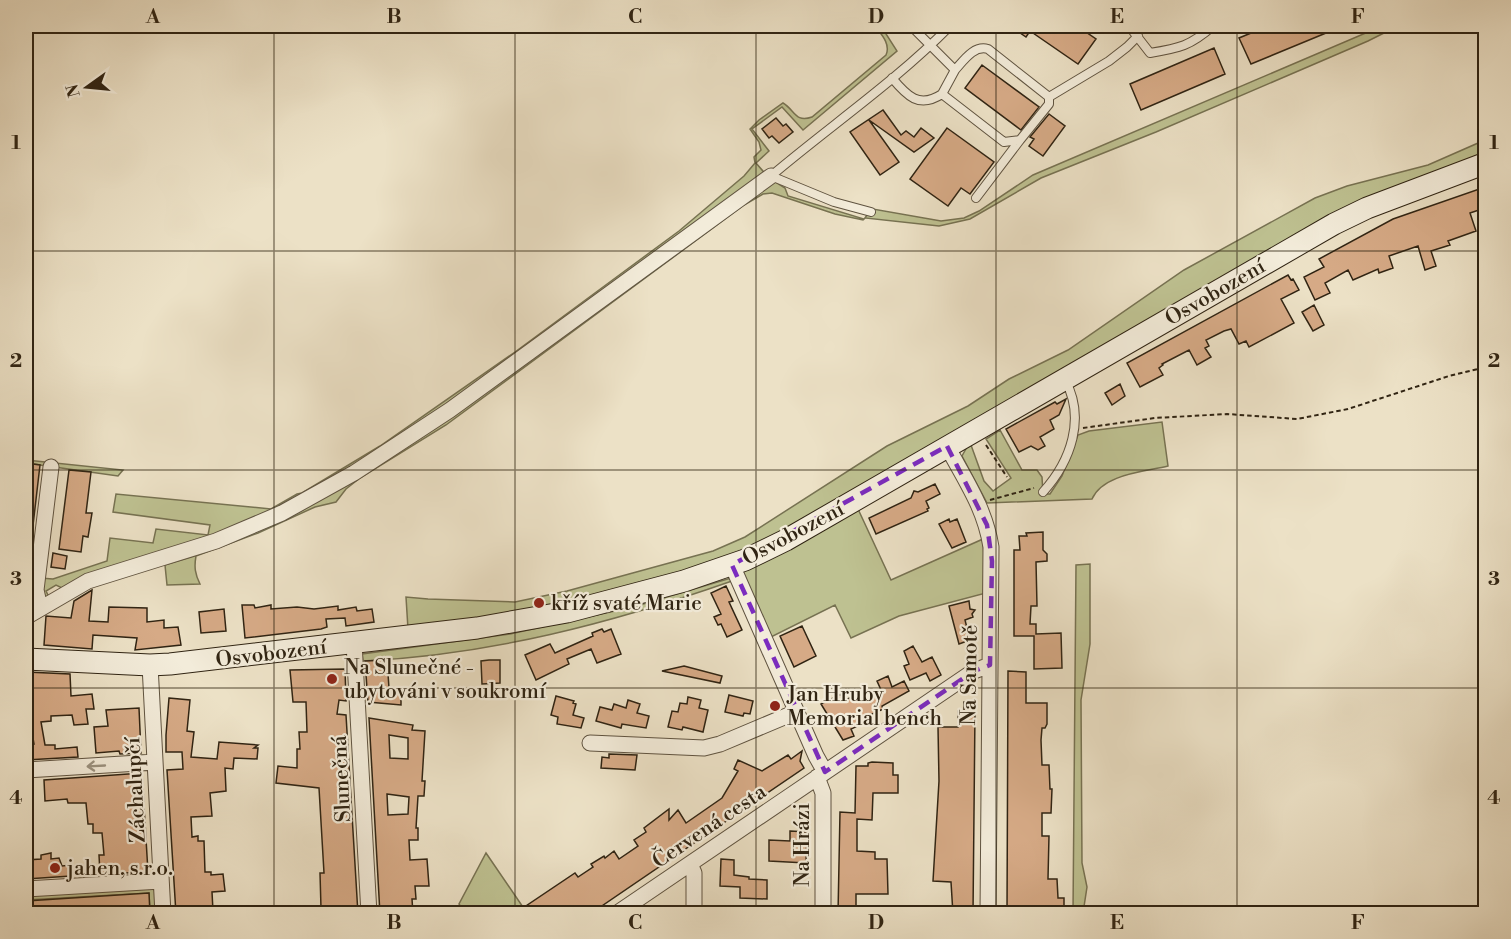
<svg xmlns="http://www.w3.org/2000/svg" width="1511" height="939" viewBox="0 0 1511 939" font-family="'Libre Bodoni',serif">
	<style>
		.green { fill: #bec191; stroke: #777252; stroke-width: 1.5 }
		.building { fill: #d6aa86; stroke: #302413; stroke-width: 1.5; fill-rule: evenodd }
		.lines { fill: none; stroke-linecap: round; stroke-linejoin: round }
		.lane-casing { stroke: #5f5340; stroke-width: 10 }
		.street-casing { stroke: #5f5340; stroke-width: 17 }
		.secondary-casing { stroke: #302413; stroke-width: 23 }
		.path { stroke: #302413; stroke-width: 2; stroke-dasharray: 4.5 3; stroke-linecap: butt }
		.lane { stroke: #f3ecda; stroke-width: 8 }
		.street { stroke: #f3ecda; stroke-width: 15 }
		.secondary { stroke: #f3ecda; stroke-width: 21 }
		.oneway { stroke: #9b9280 }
		.marked { fill: none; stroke: #7b2cbf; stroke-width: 4.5; stroke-dasharray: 12 8; stroke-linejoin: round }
		.grid { fill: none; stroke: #302413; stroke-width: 1.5; stroke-opacity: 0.55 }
		.poi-dot { fill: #8f2418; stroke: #f3ecda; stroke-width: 2 }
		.labels { text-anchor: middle; stroke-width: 4.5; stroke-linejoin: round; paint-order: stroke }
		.street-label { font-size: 21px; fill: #302413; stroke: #f3ecda }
		.poi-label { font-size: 21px; fill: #302413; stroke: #f3ecda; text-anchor: start }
		.neatline { fill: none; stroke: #302413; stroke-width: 2 }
		.grid-label { font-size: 20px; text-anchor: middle; font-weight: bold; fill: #302413 }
	</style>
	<rect width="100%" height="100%" fill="#ece1c6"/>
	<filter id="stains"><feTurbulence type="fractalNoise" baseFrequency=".00333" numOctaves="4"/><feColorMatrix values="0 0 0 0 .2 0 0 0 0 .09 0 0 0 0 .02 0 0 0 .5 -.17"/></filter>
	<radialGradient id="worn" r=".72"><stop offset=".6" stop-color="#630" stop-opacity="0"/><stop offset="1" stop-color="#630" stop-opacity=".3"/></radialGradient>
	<path class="green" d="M875 26H881L897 51 803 130 782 107 752 129 769 151 756 163 769 178 785 188 788 196 864 219 863 220 835 214 772 193 763 194 744 205 446 425 360 478 346 489 336 502 315 507 258 533 196 556C194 567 195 574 200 584L167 585 165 565 195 556 193 544 62 588 56 585 46 591 49 597H45L41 578 53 579 107 561 110 538 153 543 156 529 208 535 210 525 113 512 116 494 271 509 297 494 302 493 380 446 515 352 679 231 744 176 755 163 754 157 761 150 759 142 750 129 759 120 783 103C795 110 795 123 812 117L886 55C891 44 881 34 875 26Z
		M1382 26H1398L1368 41 1156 132 1041 178 970 219 939 226 865 218 867 215H871L873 209 941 221 964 218 979 211 1033 175Z
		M1485 140V156L956 434 738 555 574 603 408 629 406 597 428 599 515 602 567 591 713 551 745 537 887 446 968 406 1009 379 1068 350 1184 270 1315 198 1347 186 1428 165Z
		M1162 422 1168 466C1144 472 1103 474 1092 499L987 503 962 456 967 447 971 445 984 481 993 491 1011 478 986 439 1000 430 1022 470H1037L1042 477 1043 494H1050L1062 476 1078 435 1089 431Z
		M26 460 123 470 118 476 26 463Z
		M858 509 891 580 983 539 986 593 899 616 851 638 835 605 769 638 741 573Z
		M1090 564V644L1081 700 1082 863 1087 887 1083 913H1073L1076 565Z
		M731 578 732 581C612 623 490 655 363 661L362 654 510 634 633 607Z
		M486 853 527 913H465L459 904Z
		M151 888 156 891 157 913H150L149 893 26 900V894Z"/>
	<path class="building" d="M1010 26H1077L1096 39 1078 64 1030 31 1026 37Z
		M1268 26H1343L1251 64 1239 38Z
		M1214 48 1225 74 1141 110 1130 84Z
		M982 65 1039 107 1021 130 965 88Z
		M883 110 901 135 906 131 914 137 921 128 934 138 914 152 869 120 899 162 880 175 850 132Z
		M1049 114 1065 126 1043 156 1029 146 1034 139 1030 137Z
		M776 118 783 126 786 124 793 132 779 143 772 136 769 138 762 129Z
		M947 128 994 162 970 194 961 188 948 206 910 179Z
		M1485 187V208L1470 213 1476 231 1448 241 1450 245 1431 251 1436 266 1425 270 1418 246 1389 256 1393 268 1379 273 1378 269 1353 280 1348 270 1325 283 1330 293 1315 300 1304 277 1324 267 1319 259 1393 219Z
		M1288 275 1291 280 1293 279 1299 290 1281 299 1294 323 1249 347 1246 341 1239 344 1231 329 1224 331 1206 340 1209 346 1205 348 1211 357 1197 365 1189 350 1162 364 1163 365 1159 368 1163 375 1140 387 1127 363Z
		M1314 305 1324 325 1313 331 1302 312Z
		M1120 384 1125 396 1112 405 1105 393Z
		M1066 399 1059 415 1050 420 1054 429 1040 437 1045 446 1038 450 1031 446 1019 452 1006 429 1055 402 1057 404Z
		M26 463 40 465 32 534 26 533Z
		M69 470 91 472 86 513H92L88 537 83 536 81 552 59 549Z
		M935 484 940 494 926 501 929 508 927 509 928 511 876 534 869 518 911 498 914 491 918 492Z
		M949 519 950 522 957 519 966 542 952 548 939 524Z
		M1043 532V550L1047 554V561L1036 562 1037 606H1031L1030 624H1036V634L1061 633 1062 668 1034 669V636H1014V550H1020L1019 536H1027L1026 533Z
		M53 553 67 556 65 569 51 567Z
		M726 586 733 601 729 602 742 630 727 637 721 624 718 625 714 617 721 614 711 593Z
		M92 590 89 621 108 622 109 607 147 608V622L164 620V628L178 627 181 645 135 650 137 638 93 635 92 649 44 645 46 616 71 618 74 601Z
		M969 601 970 609 975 610 972 614 973 617 965 620 970 640 959 644 949 606Z
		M242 605H254L255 608 271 605V609L297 607 314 609 338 606V610L356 607 357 611 372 609 374 622 346 626 345 618 326 619 327 627 321 629 245 638Z
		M224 609 226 631 201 633 199 612Z
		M802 626 816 656 794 667 780 636Z
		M602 629 604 632 611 629 621 654 597 663 591 649 567 659 569 664 536 680 525 655 550 644 555 653 593 636 592 633Z
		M913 646 922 662 932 657 941 675 930 681 926 673 910 680 904 666 909 664 904 651Z
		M387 660 389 688 401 689V705L368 702 365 661Z
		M489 660H500V683L482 684 481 661Z
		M684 666 722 676 720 683 662 671Z
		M345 669 346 701 339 700 337 714 346 715 358 914H341L340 907 321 908 320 873H324L319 788 276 783 278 766 297 768V749H300L299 732H307L306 702H293L290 670Z
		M1008 671 1026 672V703H1047V724L1045 728H1042L1041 740 1042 765H1049L1050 789H1052L1051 813H1042V836H1049L1048 879H1057L1058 898H1064V907L1034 906V912H1022V914H1007Z
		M26 672 70 674 71 696 92 694 94 709H86L88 724 74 725 72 715 51 716V721L41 722 45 745H55V749L77 747 78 757 26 760V745L34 744 26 697Z
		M888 676 892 687 904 681 909 691 882 706 883 709 870 715 868 721 851 729 854 736 843 740 821 704 841 694 844 701 857 694 860 701 882 692 877 681Z
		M729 695 753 701 750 714 744 713 743 716 725 712Z
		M556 696 574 701 573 703 576 704 573 715 584 718 581 728 557 724 558 717 551 715Z
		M688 697 701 700 699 708 708 710 703 732 683 727 682 730 668 727 672 711 678 712 680 703 687 704Z
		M169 698 190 700 187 731 194 732 191 757 217 759 219 742 258 745 254 748H258L257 759 234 758 233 769 225 768 226 791 210 793 212 816 191 817 192 837 198 836V841H204L205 872H211V875L223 874 225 891 212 892 213 911 176 914 167 770 183 769 182 752H166V735Z
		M628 700 640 704 637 713 649 716 646 728 622 724 621 728 596 721 600 707 612 710 614 704 626 708Z
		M964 702H975V711L973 914H953L951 882 933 881 939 781 938 727H958V711H964Z
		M139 708 141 753 120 754 119 751 96 753 94 727 108 726 106 710Z
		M369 718 413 725 412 730 425 731 422 781H425L424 796H418L416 828H418V840H409L410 860 427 859 429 886H415L416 899H412L413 914H380ZM389 735 408 738V759L390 758ZM387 794 409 797 408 814 388 815Z
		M802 751 800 761 804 768 590 914H514L575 873 578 877 593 867 591 864 604 856 605 858 614 851 619 859 638 846 634 840 646 832 644 828 669 809V820L678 810 686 823 722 798 738 771 734 769 738 760 762 771 788 755 791 759Z
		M609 754 637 755 635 770 601 768 602 757 609 758Z
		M872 762 893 763V775H898V793H873L872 820 857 819V851L875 852V859H887L888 894H856V914H838L840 812 855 813 856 766H868V763Z
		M142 773 148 872 100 874 99 855H104L102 833H93V824H88L86 803H68L67 799 45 801 44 780Z
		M790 831 807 832 806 863 769 861V840L790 841Z
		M51 853V859L59 858 62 866 71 865V876L26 879V860L41 859V855Z
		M721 859 734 860V875L749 877V879L767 880V899L740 898V887L720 886Z
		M149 893 150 914H140V911L113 914H26V901Z"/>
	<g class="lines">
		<defs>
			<path id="lane" d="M911 26 955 70 942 94
				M1129 26 1150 53C1180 48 1190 46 1213 26
				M892 78C907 96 919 109 942 94L1004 142 1020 140 1049 104V97L988 49C974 45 964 60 955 70
				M1049 97 1109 61 1127 47 1138 36
				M976 198 1020 140
				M871 212 834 202 771 176C830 126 896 81 950 26
				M1043 492C1071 461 1086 418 1065 380"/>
			<path id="street" d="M947 446C965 480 985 508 991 547L988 914
				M732 565 816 756 825 772
				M40 608 36 590 51 467
				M26 617 88 581 216 541 282 513 354 473 450 410 771 176
				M354 643 369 914
				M150 665 163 914
				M590 743 704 748 720 744 796 712
				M26 770 155 762
				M817 777 823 793V914
				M690 864 694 873V914
				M26 889 161 881
				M616 914 974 671 990 665"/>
			<path id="secondary" d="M26 659 150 665 170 664 477 628 567 612 684 581 745 560 786 540 1334 224 1367 208 1486 163"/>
		</defs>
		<use href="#lane" class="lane-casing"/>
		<use href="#street" class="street-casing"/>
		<use href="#secondary" class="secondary-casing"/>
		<path class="path" d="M1083 428 1155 418 1227 414 1297 419 1348 409 1449 376 1486 367
			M986 445 1007 477
			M990 500 1034 488"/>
		<use href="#lane" class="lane"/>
		<use href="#street" class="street"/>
		<use href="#secondary" class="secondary"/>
	</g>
	<defs><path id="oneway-shaft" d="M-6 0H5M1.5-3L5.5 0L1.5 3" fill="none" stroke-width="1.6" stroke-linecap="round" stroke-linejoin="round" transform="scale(1.5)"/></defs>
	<use class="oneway" href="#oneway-shaft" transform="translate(96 766) rotate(177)"/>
	<path class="marked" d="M947 446 987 525 992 561 990 665 974 671 825 772 732 565Z"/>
	<path class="grid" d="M274 26V914M515 26V914M756 26V914M996 26V914M1237 26V914M26 251H1486M26 470H1486M26 688H1486"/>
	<g class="poi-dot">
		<circle cx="539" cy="603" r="6"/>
		<circle cx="332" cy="679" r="6"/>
		<circle cx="775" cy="706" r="6"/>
		<circle cx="55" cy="868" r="6"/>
	</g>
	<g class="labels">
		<g class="street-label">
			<text transform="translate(1215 292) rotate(-30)" y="7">Osvobození</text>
			<text transform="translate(793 533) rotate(-28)" y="7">Osvobození</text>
			<text transform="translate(271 653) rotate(-7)" y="7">Osvobození</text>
			<text transform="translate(969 675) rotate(-89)" y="7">Na Samotě</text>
			<text transform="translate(341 779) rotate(-93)" y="7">Slunečná</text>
			<text transform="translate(135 790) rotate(-93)" y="7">Záchalupčí</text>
			<text transform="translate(709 826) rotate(-34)" y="7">Červená cesta</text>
			<text transform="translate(802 845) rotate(-90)" y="7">Na Hrázi</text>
		</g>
		<g class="poi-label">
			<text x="551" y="610">kříž svaté Marie</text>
			<text x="344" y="674">Na Slunečné -<tspan x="344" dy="24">ubytováni v soukromí</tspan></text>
			<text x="787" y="701">Jan Hruby<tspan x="787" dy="24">Memorial bench</tspan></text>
			<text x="67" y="875">jahen, s.r.o.</text>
		</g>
	</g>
	<rect width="1511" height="939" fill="none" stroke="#ece1c6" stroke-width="66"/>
	<g transform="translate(87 87) rotate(255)" stroke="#f3ecda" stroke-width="4.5" paint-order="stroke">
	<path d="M0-4.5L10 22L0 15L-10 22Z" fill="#302413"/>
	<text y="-9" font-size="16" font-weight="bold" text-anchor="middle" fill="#302413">N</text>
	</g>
	<rect x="33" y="33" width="1445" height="873" class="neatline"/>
	<g class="grid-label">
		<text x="153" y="23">A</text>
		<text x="394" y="23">B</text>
		<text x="635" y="23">C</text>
		<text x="876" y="23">D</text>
		<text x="1117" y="23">E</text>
		<text x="1358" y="23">F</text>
		<text x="16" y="149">1</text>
		<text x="1494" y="149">1</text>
		<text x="16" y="367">2</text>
		<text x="1494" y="367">2</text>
		<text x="16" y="585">3</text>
		<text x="1494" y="585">3</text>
		<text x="16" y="804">4</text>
		<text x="1494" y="804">4</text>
		<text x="153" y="929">A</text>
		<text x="394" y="929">B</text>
		<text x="635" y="929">C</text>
		<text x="876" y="929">D</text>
		<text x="1117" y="929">E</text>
		<text x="1358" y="929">F</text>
	</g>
	<rect width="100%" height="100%" filter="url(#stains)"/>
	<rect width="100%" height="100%" fill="url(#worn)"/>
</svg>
